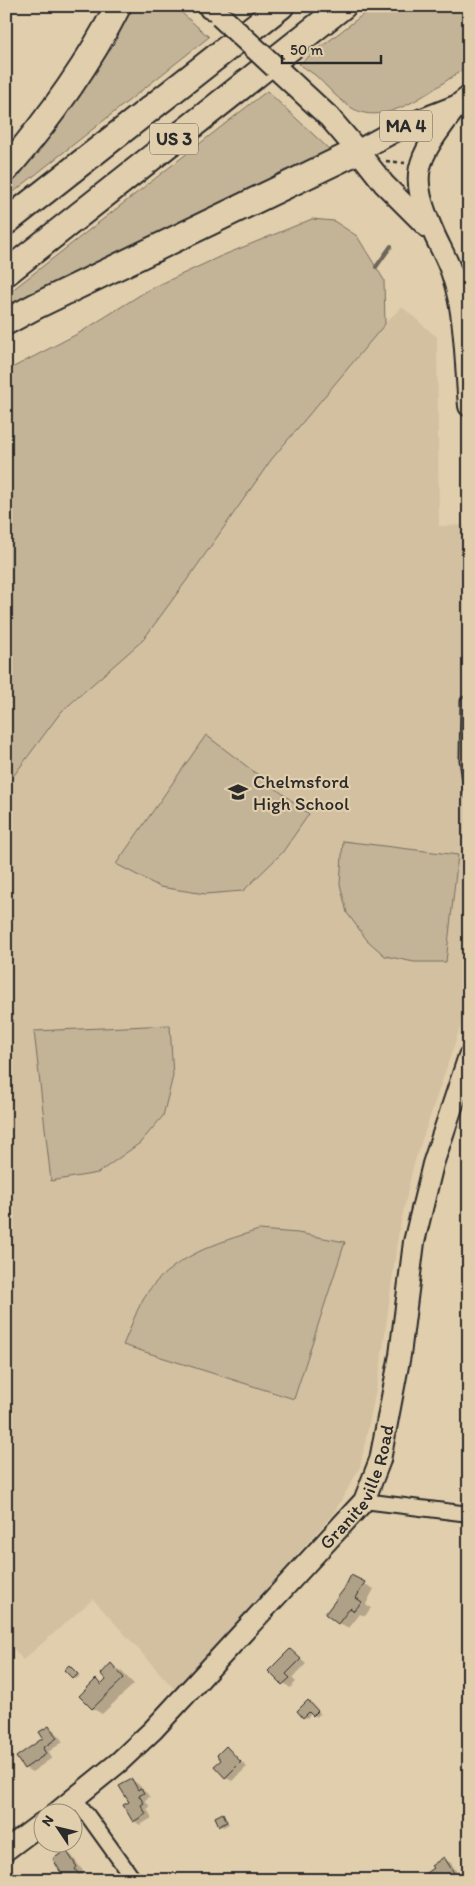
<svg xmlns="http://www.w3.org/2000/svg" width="475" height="1886" viewBox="0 0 475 1886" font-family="Itim,sans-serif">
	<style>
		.built { fill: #d2c0a1 }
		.green { fill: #c3b397; stroke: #776f61 }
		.shadow { fill: #0003 }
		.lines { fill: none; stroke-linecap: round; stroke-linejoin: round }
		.stream { stroke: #6c665a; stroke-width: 4 }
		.building { fill: #afa088; stroke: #2b2b2b }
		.lane-casing { stroke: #2b2b2b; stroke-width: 11 }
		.street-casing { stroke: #2b2b2b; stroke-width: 18 }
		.secondary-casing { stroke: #2b2b2b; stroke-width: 24 }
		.primary-casing { stroke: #2b2b2b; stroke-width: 25 }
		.highway-casing { stroke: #2b2b2b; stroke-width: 29 }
		.path { stroke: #2b2b2b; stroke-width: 2.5; stroke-dasharray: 4 4; stroke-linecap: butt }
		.lane { stroke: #e1ceac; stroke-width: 7 }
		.street { stroke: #e1ceac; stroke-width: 14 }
		.secondary { stroke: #e1ceac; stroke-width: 20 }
		.primary { stroke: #e1ceac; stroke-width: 21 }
		.highway { stroke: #e1ceac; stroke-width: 25 }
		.primary-bridge-casing { stroke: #2b2b2b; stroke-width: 25; stroke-linecap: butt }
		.primary-bridge { stroke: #e1ceac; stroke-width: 21 }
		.labels { text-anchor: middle; stroke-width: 4.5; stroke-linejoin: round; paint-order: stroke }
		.shield { fill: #e1ceac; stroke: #625c52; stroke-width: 1 }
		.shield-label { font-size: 18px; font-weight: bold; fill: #2b2b2b }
		.poi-label { font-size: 19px; fill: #2b2b2b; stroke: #e1ceac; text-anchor: start }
		.street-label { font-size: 19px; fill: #2b2b2b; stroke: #e1ceac }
	</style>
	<rect width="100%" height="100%" fill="#e1ceac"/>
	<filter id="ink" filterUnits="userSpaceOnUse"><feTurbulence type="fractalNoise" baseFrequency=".02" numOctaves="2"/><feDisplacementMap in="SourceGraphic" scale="10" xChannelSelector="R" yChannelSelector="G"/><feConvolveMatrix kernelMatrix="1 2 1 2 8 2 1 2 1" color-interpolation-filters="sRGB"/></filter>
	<g filter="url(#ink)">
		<path class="built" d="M402 307 437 337 439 526 464 525 469 584V1001L413 1167 398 1236 380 1370 360 1467 334 1513 176 1691 93 1599 23 1660 6 1640V499L305 398Z"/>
		<path class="green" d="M130 6H174L209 37 6 198V182L30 158Z
			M374 6H469V65C440 84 387 130 352 108 338 100 327 86 315 75 310 71 304 68 299 64Z
			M267 91 331 151 71 275 6 310V295Z
			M312 219 334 221 357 236 384 280 385 324 271 460 192 573 143 640 61 712 6 786V371L81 332 148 290 219 257Z
			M206 735 309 814 282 853 243 891 205 894 160 887 116 864Z
			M343 841 458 855 446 962H414L385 956 367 940 347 913 340 884Z
			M170 1025 173 1076 163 1116 140 1143 98 1173 51 1181 34 1031Z
			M259 1230 298 1233 345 1242 294 1399 123 1345C130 1330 135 1313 143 1299 167 1259 217 1242 259 1230Z"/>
		<path class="shadow" d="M352 1577 374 1589 366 1604 371 1608 365 1616 360 1614 349 1628 339 1623Z
			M291 1651 306 1664 292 1678 296 1682 290 1688 270 1671Z
			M111 1665 121 1671 134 1684 102 1714 92 1708 96 1681 103 1685 108 1680Z
			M72 1668 80 1676 76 1679 74 1678Z
			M311 1704 320 1713 317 1717 312 1713 307 1718 304 1717Z
			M6 1716 12 1722 6 1726Z
			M49 1727 55 1731 63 1742 48 1752 52 1758 32 1772 25 1768 45 1738Z
			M226 1748 247 1767 232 1781 225 1777 223 1760Z
			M132 1780 138 1784 150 1797 145 1800 150 1807 147 1809 152 1818 140 1825 134 1821Z
			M223 1815 229 1824 223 1827 220 1825Z
			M66 1852 72 1856 83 1871 81 1874 89 1880H68Z
			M444 1859 451 1863 460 1877 456 1880H418Z"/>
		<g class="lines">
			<path class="stream" d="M376 267 391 246"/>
		</g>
		<path class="building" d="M351 1575 365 1582 356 1598 362 1602 354 1611 350 1608 338 1624 325 1614 344 1589Z
			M290 1649 301 1659 286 1674 290 1678 282 1685 268 1671Z
			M111 1663 124 1678 92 1709 79 1696 96 1679 101 1685 106 1680 101 1674Z
			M69 1665 78 1674 73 1679 64 1670Z
			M308 1700 318 1711 313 1716 309 1712 303 1718 297 1711Z
			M49 1726 57 1738 43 1748 46 1754 24 1769 16 1757 43 1738 39 1732Z
			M226 1746 241 1762 225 1778 214 1766 221 1760 217 1755Z
			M132 1779 138 1790 141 1788 144 1793 139 1796 144 1803 141 1805 146 1814 133 1822 123 1805 129 1802 119 1786Z
			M223 1813 227 1822 219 1826 215 1817Z
			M66 1850 77 1867 75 1869 79 1875 82 1873 86 1880H65L53 1859Z
			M444 1857 454 1873 444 1880H416L433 1868 431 1866Z"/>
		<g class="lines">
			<defs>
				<path id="lane" d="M469 700 465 701 464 760 469 795"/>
				<path id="street" d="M364 1501 469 1514
					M75 1798 134 1880"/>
				<g id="secondary">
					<path d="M457 106C417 160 406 171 435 236 441 249 448 261 452 274 466 316 465 363 469 406"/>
					<path d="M358 151 384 184 427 227"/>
					<path id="s1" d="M55 1814 119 1762 153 1730 364 1501 380 1460 400 1355 414 1242 433 1164 469 1056"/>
					<path d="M6 1850 42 1823"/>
				</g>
				<path id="primary" d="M209 6 210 8
					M275 67 329 117 358 151 398 129 457 106 469 97"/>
				<path id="highway" d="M6 169C49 119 88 65 118 6
					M6 222 281 6
					M6 273 343 6
					M6 322 36 306 358 151"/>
			</defs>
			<use href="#lane" class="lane-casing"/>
			<use href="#street" class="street-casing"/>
			<use href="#secondary" class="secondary-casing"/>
			<use href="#primary" class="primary-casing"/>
			<use href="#highway" class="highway-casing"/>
			<path class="path" d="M386 161 405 163"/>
			<use href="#lane" class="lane"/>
			<use href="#street" class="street"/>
			<use href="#secondary" class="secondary"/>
			<use href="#primary" class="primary"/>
			<use href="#highway" class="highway"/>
			<defs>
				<path id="primary-bridge" d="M220 16 275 67"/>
			</defs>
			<use href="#primary-bridge" class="primary-bridge-casing"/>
			<use href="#primary-bridge" class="primary-bridge"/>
		</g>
	</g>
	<defs>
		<symbol id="school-bare" viewBox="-9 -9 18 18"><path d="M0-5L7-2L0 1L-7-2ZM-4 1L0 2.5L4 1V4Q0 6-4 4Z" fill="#2b2b2b" stroke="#e1ceac" stroke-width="2.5" paint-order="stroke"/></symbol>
	</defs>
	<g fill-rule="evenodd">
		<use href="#school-bare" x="224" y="778" width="28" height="28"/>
	</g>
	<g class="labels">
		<g class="shield">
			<rect x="380" y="110.5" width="52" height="31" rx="4"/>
			<rect x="150" y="123.5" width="48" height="31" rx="4"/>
		</g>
		<g class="shield-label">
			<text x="406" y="132">MA 4</text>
			<text x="174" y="145">US 3</text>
		</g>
		<g class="poi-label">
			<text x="253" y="788">Chelmsford<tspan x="253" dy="22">High School</tspan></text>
		</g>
		<g class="street-label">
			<text dy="7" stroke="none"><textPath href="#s1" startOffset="450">Graniteville Road</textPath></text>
		</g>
	</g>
	<rect width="475" height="1886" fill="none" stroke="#e1ceac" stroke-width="25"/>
	<rect x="12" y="12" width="450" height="1861" fill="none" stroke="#2b2b2b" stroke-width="2" filter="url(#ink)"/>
	<g transform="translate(58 1828) rotate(305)"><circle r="24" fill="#e1ceac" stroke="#988d78"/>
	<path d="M0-4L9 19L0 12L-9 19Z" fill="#2b2b2b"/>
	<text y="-8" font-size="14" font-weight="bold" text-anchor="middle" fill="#2b2b2b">N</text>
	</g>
	<path d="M282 55v8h99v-8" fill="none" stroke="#2b2b2b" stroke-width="2.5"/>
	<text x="290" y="55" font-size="15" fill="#2b2b2b" stroke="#e1ceac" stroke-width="4" paint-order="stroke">50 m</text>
</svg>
